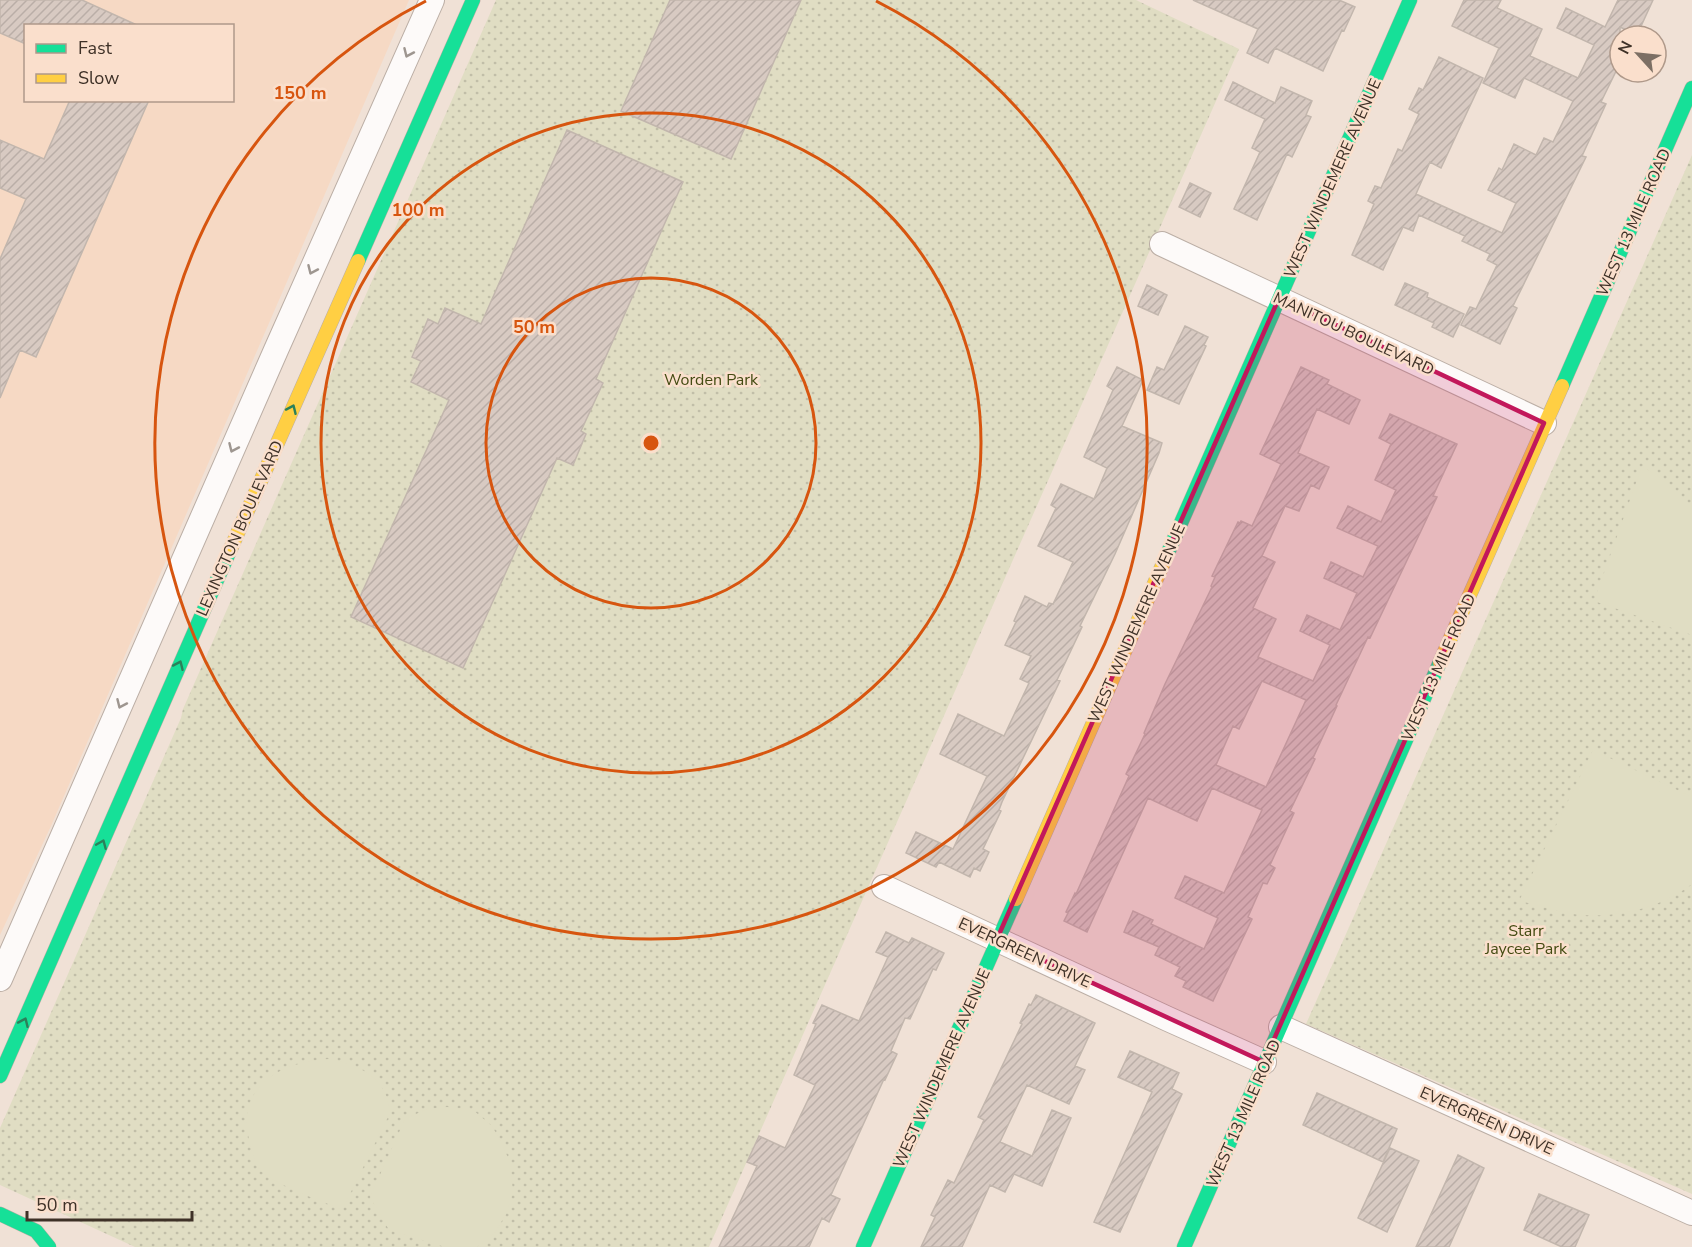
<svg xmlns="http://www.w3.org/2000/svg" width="1692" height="1247" viewBox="0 0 1692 1247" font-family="'Nunito Sans',sans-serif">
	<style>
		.built { fill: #f6d9c4; fill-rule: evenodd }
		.green { fill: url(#green-dots) }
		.pitch { fill: #e0ddc3 }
		.building { fill: url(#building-hatch); stroke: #c2b6ad; stroke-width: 1.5; fill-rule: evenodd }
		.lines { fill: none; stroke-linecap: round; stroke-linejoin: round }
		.street-casing { stroke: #bbaea5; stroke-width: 26 }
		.fast-casing { stroke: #bbaea5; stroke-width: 15 }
		.slow-casing { stroke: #bbaea5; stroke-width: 15 }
		.street { stroke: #fdfaf9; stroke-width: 24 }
		.fast { stroke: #16e098; stroke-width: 14 }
		.slow { stroke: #ffcf43; stroke-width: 14 }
		.oneway { stroke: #9e9690 }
		.oneway2 { stroke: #2c805a }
		.marked { fill: #c2185b; fill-opacity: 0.2; stroke: #c2185b; stroke-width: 4.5; stroke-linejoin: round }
		.ring { fill: none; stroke: #d7550f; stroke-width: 3 }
		.labels { text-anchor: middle; stroke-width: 5; stroke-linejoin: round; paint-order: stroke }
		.street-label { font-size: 16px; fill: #3e3127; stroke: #fadfcc }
		.park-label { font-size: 16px; fill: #444b12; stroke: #fadfcc }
		.centre { fill: #d7550f; stroke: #fadfcc; stroke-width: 3 }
		.ring-label { font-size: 18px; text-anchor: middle; font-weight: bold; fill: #d7550f; stroke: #fadfcc; stroke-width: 5; stroke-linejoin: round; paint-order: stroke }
	</style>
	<defs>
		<pattern id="green-dots" width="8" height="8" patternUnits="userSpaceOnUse" patternTransform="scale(1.5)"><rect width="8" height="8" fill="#e0ddc3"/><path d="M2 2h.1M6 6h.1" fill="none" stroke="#c1bea8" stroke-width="1.8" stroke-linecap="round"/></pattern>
		<pattern id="building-hatch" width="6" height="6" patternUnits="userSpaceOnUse" patternTransform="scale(1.5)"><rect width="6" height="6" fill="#d8cac2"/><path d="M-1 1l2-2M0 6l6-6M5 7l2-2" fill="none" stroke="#baaea7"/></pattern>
	</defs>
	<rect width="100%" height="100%" fill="#f0e1d6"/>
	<path class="built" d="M0 0H409L51 826 0 935ZM26 26H232V100H26Z"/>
	<path class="green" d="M496 0H1136L1239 49 709 1247H135L0 1185V1128L181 718 183 709Z
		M1692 155V1194L1306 1024Z"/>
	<path class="pitch" d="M1642 466 1666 481 1692 507V635L1594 601Z
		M1593 750 1692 797V884C1662 907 1620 918 1582 915 1562 914 1539 905 1519 901Z
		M330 1059C361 1066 387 1077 390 1113L342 1210C318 1199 293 1192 271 1178 268 1175 262 1173 260 1170 254 1162 251 1149 249 1139 236 1085 283 1061 330 1059Z
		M447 1107 473 1110 492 1126 500 1140 510 1162 513 1192 506 1214 494 1234 477 1247H445L389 1230 370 1197 405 1119 427 1109Z"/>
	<path class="building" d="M0 0H82L139 26H26V44L0 33Z
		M670 0H801L731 159 621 111Z
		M1193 0H1339L1355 7 1344 31 1342 30 1323 71 1275 48 1268 63 1247 53 1258 29Z
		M1464 0H1501L1497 8 1542 29 1530 56 1578 78 1594 45 1557 28 1566 8 1605 27 1618 0H1653L1637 35 1620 27V63L1601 102 1606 104 1582 156 1586 157 1513 306 1517 308 1500 344 1461 325 1470 307 1476 309 1497 265 1487 260 1490 254 1462 241 1465 236 1419 215 1413 231 1403 227 1383 270 1352 255 1374 204 1368 201 1375 186 1381 188 1398 149 1402 151 1419 114 1409 109 1419 88 1423 90 1439 57 1483 78 1441 168 1430 162 1416 194 1502 233 1516 203 1488 190 1499 168 1502 170 1514 144 1536 155 1544 138 1553 142 1573 101 1524 78 1515 98 1483 83 1499 48 1452 26Z
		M1233 82 1275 103 1281 87 1312 101 1306 115 1311 117 1292 157 1287 154 1257 220 1234 209 1260 152 1252 148 1265 119 1225 100Z
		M70 100H149L36 357 20 350 0 398V259L26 199 0 188V140L44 159Z
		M567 130 683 182 596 379 603 383 581 431 586 434 573 465 557 458 463 668 351 617 449 400 411 382 421 361 412 357 428 319 438 324 445 308 481 324Z
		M1190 183 1211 193 1200 217 1179 207Z
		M1405 283 1428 293 1427 297 1464 314 1453 337 1432 327 1434 323 1395 305Z
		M1147 285 1167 295 1158 315 1138 306Z
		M1185 326 1208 337 1204 345 1206 346 1179 404 1147 390 1157 367 1164 370Z
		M1117 367 1143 380 1122 426 1162 443 1159 453 1115 554 1080 626 1082 627 1057 680 1060 681 1002 802 999 810 1001 811 983 849 989 852 980 871 974 868 970 877 939 862 936 867 906 853 916 832 953 849 987 776 940 754 958 714 1004 736 1029 683 1020 679 1031 656 1005 645 1016 622 1014 621 1025 596 1047 607 1049 603 1053 604 1073 562 1038 546 1056 508 1051 505 1061 484 1094 499 1107 468 1084 457 1113 390 1107 386Z
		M1301 367 1329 380 1327 384 1360 400 1349 424 1317 409 1298 453 1329 467 1319 489 1311 485 1299 511 1285 506 1262 556 1275 562 1253 608 1276 619 1258 657 1313 681 1330 645 1300 631 1307 615 1340 630 1357 593 1324 578 1331 562 1363 577 1378 546 1337 528 1348 506 1381 522 1396 490 1375 480 1391 444 1379 438 1390 414 1457 444 1433 496 1437 497 1420 533 1370 638 1368 637 1336 705 1337 706 1313 758 1315 759 1290 811 1294 813 1270 865 1275 868 1267 884 1263 883 1248 917 1252 919 1213 1001 1183 987 1186 981 1175 976 1180 967 1155 955 1159 947 1124 932 1133 911 1153 920 1151 924 1204 949 1218 918 1175 898 1185 876 1224 893 1262 810 1212 788 1197 821 1148 798 1087 932 1064 921 1068 913 1066 912 1075 893 1076 894 1129 776 1126 774 1145 734 1144 733 1165 684 1212 587 1211 586 1215 577 1212 576 1238 522 1240 523 1241 521 1252 526 1281 464 1260 454ZM1262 681 1306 700 1266 787 1216 765 1233 726 1239 729Z
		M886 932 909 943 912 938 944 953 936 970 933 969 910 1019 905 1018 891 1051 897 1054 885 1080 884 1079 831 1195 840 1199 829 1222 822 1218 809 1247H719L757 1166 747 1162 759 1136 785 1148 815 1085 794 1075 816 1024 813 1023 822 1005 859 1021 888 957 876 952Z
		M1036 995 1095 1023 1075 1066 1085 1070 1069 1104 1027 1085 1000 1142 1032 1156 1052 1110 1071 1118 1042 1186 1014 1174 1005 1192 990 1185 962 1247H921L935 1217 931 1215 948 1180 954 1183 984 1120 978 1117 1022 1024 1020 1023 1029 1004 1031 1005Z
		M1130 1051 1179 1073 1172 1089 1182 1094 1120 1232 1094 1222 1152 1092 1118 1077Z
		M1317 1093 1397 1129 1383 1162 1303 1125Z
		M1390 1148 1419 1161 1387 1232 1358 1218Z
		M1458 1155 1484 1168 1449 1247H1416Z
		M1539 1194 1589 1215 1575 1247H1562L1524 1230Z"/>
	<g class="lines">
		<defs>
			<path id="street" d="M1162 244 1544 423
				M884 887 1168 1019 1264 1062
				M0 979 276 350 432 0
				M1281 1027 1692 1213"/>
			<path id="fast" d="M358 261 473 0
				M1562 386 1692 88
				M1163 564 1410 0
				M0 1076 231 548
				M0 1214 36 1231 49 1247
				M863 1247 1016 899
				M1184 1247 1440 662"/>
			<path id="slow" d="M231 548 358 261
				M1440 662 1562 386
				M1016 899 1163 564"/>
		</defs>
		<use href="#street" class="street-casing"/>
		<use href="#fast" class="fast-casing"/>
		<use href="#slow" class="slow-casing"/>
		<use href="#street" class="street"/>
		<use href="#fast" class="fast"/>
		<use href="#slow" class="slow"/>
	</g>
	<defs><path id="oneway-chevron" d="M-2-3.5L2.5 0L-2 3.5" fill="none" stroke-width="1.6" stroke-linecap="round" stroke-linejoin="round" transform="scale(1.5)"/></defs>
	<g class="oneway">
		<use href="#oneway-chevron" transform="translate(408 53) rotate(114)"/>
		<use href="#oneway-chevron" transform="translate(312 270) rotate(114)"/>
		<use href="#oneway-chevron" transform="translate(233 448) rotate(114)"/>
		<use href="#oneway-chevron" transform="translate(121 704) rotate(114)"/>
	</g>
	<g class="oneway2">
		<use href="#oneway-chevron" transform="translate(292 409) rotate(-66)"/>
		<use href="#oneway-chevron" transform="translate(179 665) rotate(-66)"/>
		<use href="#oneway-chevron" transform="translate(102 844) rotate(-67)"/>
		<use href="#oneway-chevron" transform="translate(24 1022) rotate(-66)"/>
	</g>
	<path class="marked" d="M1279 298 1544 423 1264 1062 997 939Z"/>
	<g class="ring">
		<circle cx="651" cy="443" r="165"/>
		<circle cx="651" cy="443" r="330"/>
		<path d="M876 1A496 496 0 1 1 426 1"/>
	</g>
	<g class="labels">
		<g class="street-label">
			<text transform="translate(1332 178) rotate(-66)" y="6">WEST WINDEMERE AVENUE</text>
			<text transform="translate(1633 222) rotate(-66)" y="6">WEST 13 MILE ROAD</text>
			<text transform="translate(1354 333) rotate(25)" y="6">MANITOU BOULEVARD</text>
			<text transform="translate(239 528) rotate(-66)" y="6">LEXINGTON BOULEVARD</text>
			<text transform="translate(1136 623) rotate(-66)" y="6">WEST WINDEMERE AVENUE</text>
			<text transform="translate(1438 667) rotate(-66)" y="6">WEST 13 MILE ROAD</text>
			<text transform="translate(1025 952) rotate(25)" y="6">EVERGREEN DRIVE</text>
			<text transform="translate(941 1068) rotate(-66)" y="6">WEST WINDEMERE AVENUE</text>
			<text transform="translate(1243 1113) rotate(-66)" y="6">WEST 13 MILE ROAD</text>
			<text transform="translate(1487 1120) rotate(24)" y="6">EVERGREEN DRIVE</text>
		</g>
		<g class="park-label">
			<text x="711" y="385">Worden Park</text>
			<text x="1526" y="936">Starr<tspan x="1526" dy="18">Jaycee Park</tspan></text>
		</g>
	</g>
	<circle cx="651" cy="443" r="9" class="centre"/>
	<g class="ring-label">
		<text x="300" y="99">150 m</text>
		<text x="418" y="216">100 m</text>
		<text x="534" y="333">50 m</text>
	</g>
	<rect x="24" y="24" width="210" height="78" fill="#fadfcc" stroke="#af998a" stroke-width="1.5"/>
	<rect x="36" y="44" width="30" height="9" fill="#16e098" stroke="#af998a" stroke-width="1.5"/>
	<text x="78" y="54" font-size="18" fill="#3e3127">Fast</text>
	<rect x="36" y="74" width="30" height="9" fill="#ffcf43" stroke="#af998a" stroke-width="1.5"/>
	<text x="78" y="84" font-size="18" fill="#3e3127">Slow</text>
	<g transform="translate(1638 54) rotate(297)"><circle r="28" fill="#fadfcc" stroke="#af998a" stroke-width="1.5"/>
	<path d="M0-4.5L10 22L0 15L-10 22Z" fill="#7c6f64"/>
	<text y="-9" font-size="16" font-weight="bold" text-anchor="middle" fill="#3e3127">N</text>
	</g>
	<path d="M27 1211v9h165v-9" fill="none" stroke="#3e3127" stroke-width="3"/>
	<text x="36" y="1211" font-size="18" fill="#3e3127" stroke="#fadfcc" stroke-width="4.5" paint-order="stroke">50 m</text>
</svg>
